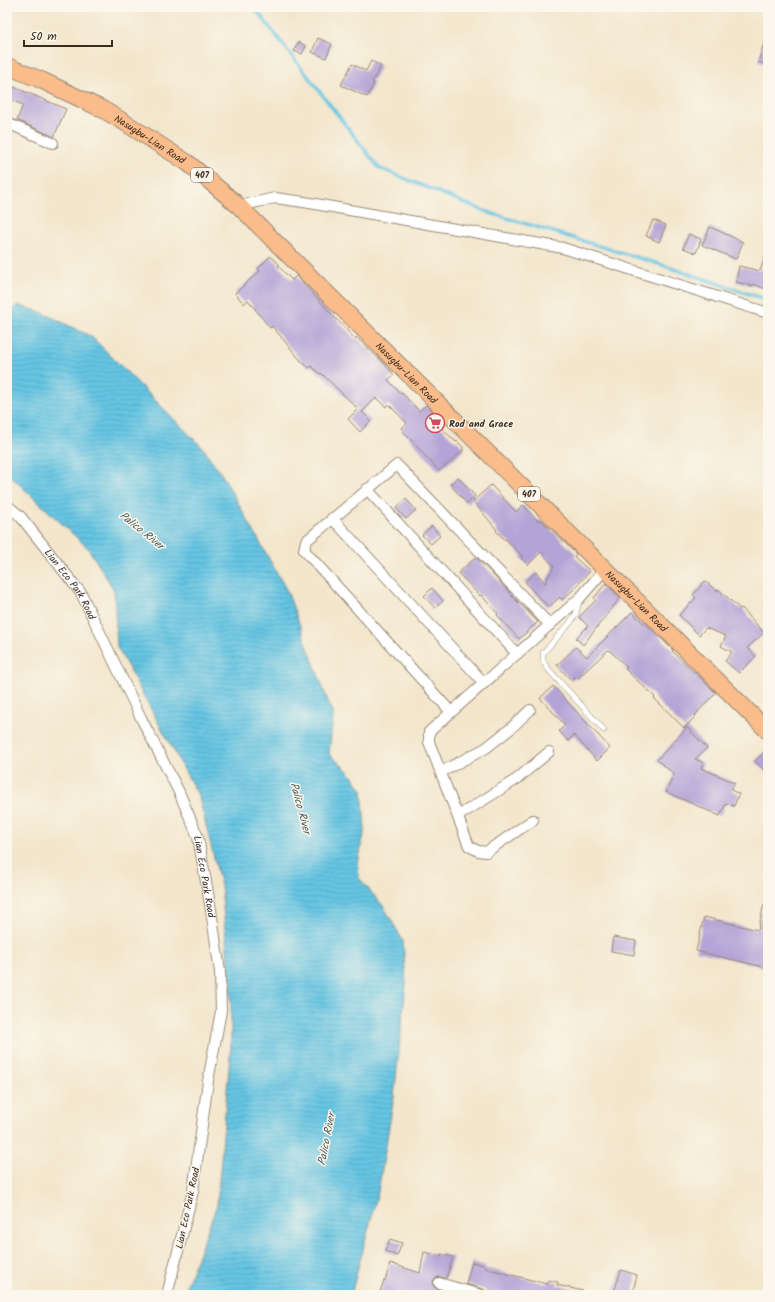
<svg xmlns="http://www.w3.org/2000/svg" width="775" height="1302" viewBox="0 0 775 1302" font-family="Kalam,sans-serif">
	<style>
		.water { fill: url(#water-rules); stroke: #507880 }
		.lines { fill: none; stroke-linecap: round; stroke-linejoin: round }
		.stream { stroke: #65c5e3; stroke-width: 3.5 }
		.building { fill: #b4a3d6 }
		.service-casing { stroke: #978875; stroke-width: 6 }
		.minor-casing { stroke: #978875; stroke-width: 12 }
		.primary-casing { stroke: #978875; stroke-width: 18 }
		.service { stroke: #fff; stroke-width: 5 }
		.minor { stroke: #fff; stroke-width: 10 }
		.primary { stroke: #f9bc8a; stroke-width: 16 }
		.labels { text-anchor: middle; stroke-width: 3; stroke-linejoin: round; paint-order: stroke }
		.shield { fill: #fbf7ec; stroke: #75685c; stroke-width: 1 }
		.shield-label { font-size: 9px; font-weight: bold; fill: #3b2a1e }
		.street-label { font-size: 10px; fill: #3b2a1e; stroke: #fbf7ec }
		.poi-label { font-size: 10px; font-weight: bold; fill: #3b2a1e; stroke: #fbf7ec; text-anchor: start }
		.water-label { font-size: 11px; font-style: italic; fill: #485859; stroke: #fbf7ec }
	</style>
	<defs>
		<pattern id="water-rules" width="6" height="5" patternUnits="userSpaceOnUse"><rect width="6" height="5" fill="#65c5e3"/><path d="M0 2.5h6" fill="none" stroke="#59a9c2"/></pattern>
	</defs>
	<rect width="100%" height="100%" fill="#fbf7ec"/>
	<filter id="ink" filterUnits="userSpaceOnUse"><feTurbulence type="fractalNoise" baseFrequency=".025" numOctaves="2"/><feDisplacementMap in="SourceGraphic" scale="8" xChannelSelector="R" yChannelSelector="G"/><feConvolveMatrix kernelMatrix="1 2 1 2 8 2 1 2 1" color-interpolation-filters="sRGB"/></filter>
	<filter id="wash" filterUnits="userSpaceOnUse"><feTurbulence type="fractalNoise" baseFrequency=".012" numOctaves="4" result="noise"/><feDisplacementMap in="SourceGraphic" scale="16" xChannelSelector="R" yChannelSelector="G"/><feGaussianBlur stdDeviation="0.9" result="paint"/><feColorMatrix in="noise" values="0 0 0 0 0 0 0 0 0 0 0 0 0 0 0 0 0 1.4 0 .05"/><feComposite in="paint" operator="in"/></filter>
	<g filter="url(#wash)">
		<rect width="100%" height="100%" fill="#f3e6cc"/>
		<path class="water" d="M17 305 41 312 92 337 203 448 224 478 287 591 333 715 329 754 350 773 362 790 365 828 358 864 359 878 384 907 403 941 406 984 394 1097 378 1192 351 1295H183L217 1205 231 1044V992L221 886 199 797 117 647 114 590 88 548 7 473V319Z"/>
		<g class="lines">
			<path class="stream" d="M254 7 379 168 487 212 659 264 768 300"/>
		</g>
		<g id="blocks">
			<path class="building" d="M766 36H768V65L758 62Z
				M318 38 332 44 326 58 312 52Z
				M298 42 306 46 302 54 294 51Z
				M371 61 381 66 372 82 374 83 367 97 341 85 352 64 366 71Z
				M7 84 66 109 54 137 17 120 23 105 7 98Z
				M653 220 666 225 659 242 646 236Z
				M710 227 743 242 736 259 702 245Z
				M689 234 701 239 696 253 683 248Z
				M767 251 768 252V290L753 284V286L736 282 739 266 760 271Z
				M270 256 280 265 278 266 292 280 296 276 355 339 356 337 385 365 394 375 388 380 401 394 402 393 419 411 426 405 438 417 434 421 456 442 457 441 463 447V451L439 471 401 429 407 423 388 404 386 407 376 398 362 412 371 421 360 432 348 419 358 409 321 373 320 374 311 366 309 368 302 362 272 326 270 328 248 300 244 304 235 293 260 271 258 269Z
				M458 477 475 496 467 504 450 484Z
				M491 485 516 512 523 505 538 521 540 519 576 554 574 557 590 571 573 590 562 600 560 597 550 606H547L525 582 536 572 545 583 554 566 541 552 528 565 521 558 522 556 506 539 505 540 496 531 497 530 473 501Z
				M406 499 416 510 406 519 396 508Z
				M432 526 440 536 431 544 422 535Z
				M476 557 510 593H509L538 622 519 639 497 615 498 614 481 595 480 596 458 573Z
				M705 581 717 591 718 589 740 609 742 608 764 633 747 648 756 656 739 673 725 661 732 652 721 646 726 636 706 628 699 635 679 615 696 598 693 595Z
				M606 583 620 598 583 645 576 638 588 626 579 617 596 600 594 598Z
				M432 588 443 601 435 608 424 596Z
				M632 612 644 624 645 623 673 650 672 651 716 693 695 715 696 716 684 728 654 698 655 697 625 669 627 667 610 651 608 650 577 679 575 677 571 680 557 665 576 647 587 657Z
				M553 686 610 748 597 761 574 735 568 741 559 731 565 725 540 698Z
				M687 727 707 748 695 759 704 763 701 768 735 783 731 790 739 794 734 806 726 803 720 816 666 792 674 774 657 760Z
				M768 748V774L755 761Z
				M764 904H768V968L696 951 704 917 758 930Z
				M613 937 636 941 634 955 611 951Z
				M390 1239 402 1243 397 1256 385 1251Z
				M424 1252 441 1256V1254L453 1257 446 1278 438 1277 433 1281 434 1287 442 1291 440 1295H379L384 1280 385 1281 390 1263 420 1273Z
				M472 1262 486 1266 485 1268 547 1284 548 1280 558 1282 557 1285 583 1291V1295H487L486 1291 483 1289 466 1284Z
				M621 1270 637 1275 632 1295H613Z"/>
		</g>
	</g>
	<g filter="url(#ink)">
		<use href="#blocks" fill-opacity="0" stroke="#978875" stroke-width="1"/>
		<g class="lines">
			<defs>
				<path id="service" d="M579 601 576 614 570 623 543 653V661L548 669 604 730"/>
				<g id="minor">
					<path d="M7 123 53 143"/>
					<path d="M239 206 275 198 304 202 563 248 768 313"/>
					<path d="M367 489 517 654"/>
					<path id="s1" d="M7 505 21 517 81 593 142 720 179 792 198 837 211 910 220 972 221 1011 208 1081 193 1191 167 1295"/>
					<path d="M332 518 484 683"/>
					<path d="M451 712 304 550 306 541 397 465 550 625"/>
					<path d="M441 772 486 748 510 729 530 710"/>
					<path d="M458 816 517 779 549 752"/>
					<path d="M533 820 486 852 478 851 469 846 429 742V732L580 598 605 569"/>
					<path d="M439 1283 481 1295"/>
				</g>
				<g id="primary">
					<path id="s2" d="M7 66 41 80 102 109 124 122 188 163 239 206 768 731"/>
				</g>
			</defs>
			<use href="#service" class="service-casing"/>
			<use href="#minor" class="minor-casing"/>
			<use href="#primary" class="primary-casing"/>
			<use href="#service" class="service"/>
			<use href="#minor" class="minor"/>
			<use href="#primary" class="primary"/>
		</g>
	</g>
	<defs>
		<symbol id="supermarket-ring" viewBox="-11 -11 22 22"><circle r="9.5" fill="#fbf7ec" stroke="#d1495b" stroke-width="1.5"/><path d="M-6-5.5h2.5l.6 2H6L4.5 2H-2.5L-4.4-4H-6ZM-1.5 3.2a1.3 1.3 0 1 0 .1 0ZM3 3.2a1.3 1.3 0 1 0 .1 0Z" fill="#d1495b"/></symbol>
	</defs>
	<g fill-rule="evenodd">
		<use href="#supermarket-ring" x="424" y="412" width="22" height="22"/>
	</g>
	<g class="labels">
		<g class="shield">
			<rect x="191" y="168" width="22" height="14" rx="3"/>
			<rect x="518" y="487" width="22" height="14" rx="3"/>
		</g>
		<g class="shield-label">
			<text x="202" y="178">407</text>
			<text x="529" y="497">407</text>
		</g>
		<g class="street-label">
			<text dy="4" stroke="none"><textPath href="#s2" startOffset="161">Nasugbu-Lian Road</textPath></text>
			<text dy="4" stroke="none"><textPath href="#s2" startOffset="509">Nasugbu-Lian Road</textPath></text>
			<text dy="4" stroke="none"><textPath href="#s1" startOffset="102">Lian Eco Park Road</textPath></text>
			<text dy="4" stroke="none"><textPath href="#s2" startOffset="833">Nasugbu-Lian Road</textPath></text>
			<text dy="4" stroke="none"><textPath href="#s1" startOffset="426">Lian Eco Park Road</textPath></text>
			<text transform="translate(187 1208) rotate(-78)" y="4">Lian Eco Park Road</text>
		</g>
		<g class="poi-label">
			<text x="449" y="427">Rod and Grace</text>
		</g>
		<g class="water-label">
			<text transform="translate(142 530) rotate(39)" y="4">Palico River</text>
			<text transform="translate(301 808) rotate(75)" y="4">Palico River</text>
			<text transform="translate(326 1139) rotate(-79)" y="4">Palico River</text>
		</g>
	</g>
	<rect width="775" height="1302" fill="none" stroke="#fbf7ec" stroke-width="24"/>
	<path d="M24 40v6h88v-6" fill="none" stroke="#3b2a1e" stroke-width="2"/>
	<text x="30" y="40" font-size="12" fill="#3b2a1e" stroke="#fbf7ec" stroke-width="3" paint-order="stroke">50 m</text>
</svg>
